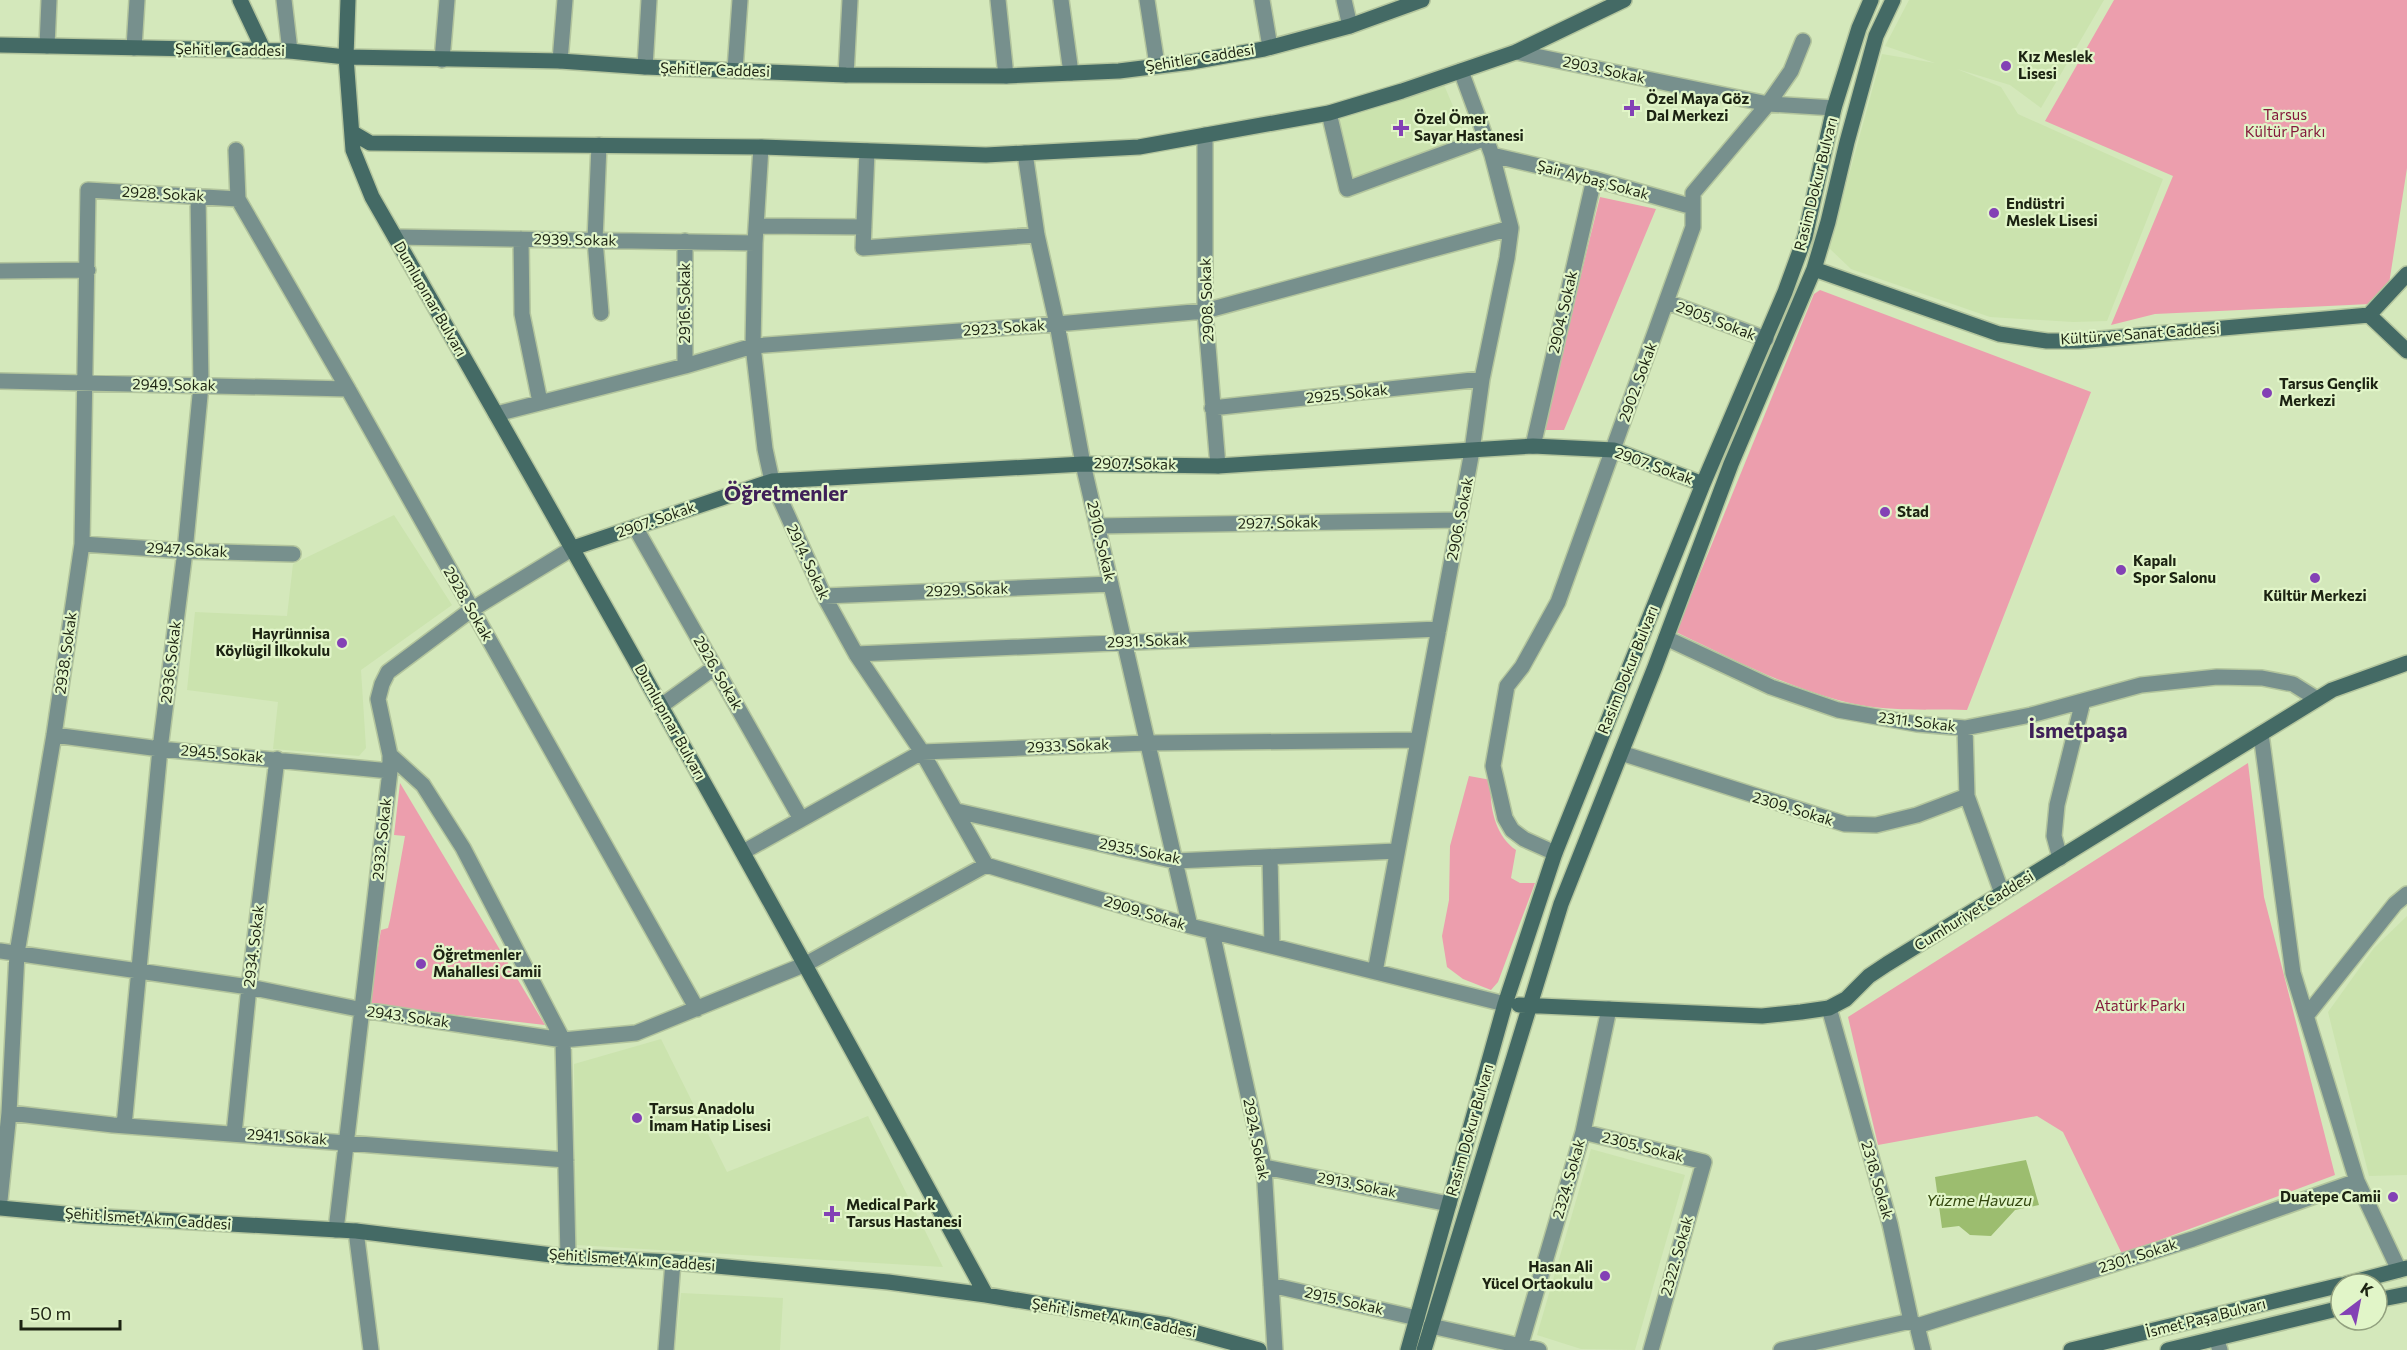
<svg xmlns="http://www.w3.org/2000/svg" width="2407" height="1350" viewBox="0 0 2407 1350" font-family="Commissioner,sans-serif">
	<style>
		.built { fill: #cbe3ae }
		.green { fill: #ec9ead }
		.water { fill: #9cbd6f }
		.lines { fill: none; stroke-linecap: round; stroke-linejoin: round }
		.street-casing { stroke: #b3c59d; stroke-width: 18 }
		.secondary-casing { stroke: #b3c59d; stroke-width: 18 }
		.street { stroke: #77908d; stroke-width: 15 }
		.secondary { stroke: #446a65; stroke-width: 15 }
		.poi-dot { fill: #8341b5; stroke: #e1f5c8; stroke-width: 2 }
		.labels { text-anchor: middle; stroke-width: 4.5; stroke-linejoin: round; paint-order: stroke }
		.street-label { font-size: 15px; fill: #1c2312; stroke: #e1f5c8 }
		.poi-label { font-size: 15px; font-weight: bold; fill: #1c2312; stroke: #e1f5c8; text-anchor: start }
		.park-label { font-size: 15px; fill: #841a3c; stroke: #e1f5c8 }
		.water-label { font-size: 16px; font-style: italic; fill: #34480f; stroke: #e1f5c8 }
		.district-label { font-size: 21px; font-weight: bold; fill: #3f2058; stroke: #e1f5c8 }
	</style>
	<rect width="100%" height="100%" fill="#d4e8bb"/>
	<path class="built" d="M1909 0H2104L2041 108 2010 85 1957 69 2001 87 2018 114 2163 179 2107 321 2073 322 1990 317 1851 269 1829 248 1882 54 1935 63 1885 46Z
		M1444 85 1467 139 1351 182 1336 118Z
		M394 515 452 605 361 670 366 748 359 756 273 749 278 702 187 690 195 612 287 616 293 564Z
		M2407 916V1175L2369 1176 2328 1012 2374 948Z
		M661 1039 727 1172 868 1116 943 1267 576 1245 574 1064Z
		M1591 1149 1685 1175 1635 1350 1581 1349 1537 1335Z
		M681 1293 783 1298 780 1350H675Z"/>
	<path class="green" d="M2114 0H2407V168L2389 284 2370 304 2155 314 2111 325 2173 176 2045 121Z
		M1600 197 1656 209 1564 430H1543Z
		M1820 290 2091 392 1967 710C1924 709 1879 712 1838 700 1782 685 1728 657 1676 632L1814 294Z
		M2248 763 2264 897 2335 1175 2122 1254 2063 1132 2037 1116 1878 1145 1848 1017Z
		M1469 776 1491 780C1489 804 1494 835 1516 850L1511 878 1520 883H1535L1498 982 1491 990 1463 979 1447 967 1442 936 1449 900 1450 846Z
		M400 783 545 1025 368 1005 381 930 388 928 390 920 405 836 394 835Z"/>
	<path class="water" d="M2026 1160 2039 1205 2015 1210 1991 1236 1970 1235 1959 1226 1942 1228 1935 1177Z"/>
	<g class="lines">
		<defs>
			<path id="street" d="M284 0 290 51
				M998 0 1006 76
				M1061 0 1071 73
				M1147 0 1157 65
				M1262 0 1270 47
				M1344 0 1350 26
				M47 46 49 0
				M134 48 137 0
				M1516 52 1768 104 1834 108
				M442 60 447 0
				M560 61 565 0
				M645 67 649 0
				M735 70 740 0
				M846 75 850 0
				M1329 113 1347 189 1486 138
				M1205 135V311L1218 466
				M599 145 595 240 601 313
				M761 147 755 243 753 346 765 449 772 481 824 596 856 654 922 752 986 865
				M236 150 238 199
				M867 151 863 248 1037 235
				M1025 153 1037 235 1057 324 1083 464 1190 926
				M1492 155 1594 179 1693 207
				M756 226 864 227
				M395 237 755 243
				M521 239 522 314 540 402
				M0 271 88 270
				M1667 302 1766 339
				M685 366V241
				M0 381 348 389
				M1212 408 1482 379
				M496 414 685 366 753 346 1057 324 1205 311 1511 228
				M1533 446 1594 179
				M1097 526 1459 520
				M635 527 801 819
				M82 544 185 551 293 554
				M824 596 1111 584
				M1666 638 1771 687 1838 710 1917 724 1965 728 2031 715 2141 685 2217 677 2262 678 2293 684 2317 699
				M856 654 1439 629
				M661 706 715 667
				M1965 728 1967 796 2002 893
				M2261 734 2293 973 2357 1181 2399 1270
				M54 735 160 749 390 771
				M1621 753 1845 824 1876 825 1917 815 1967 796
				M390 755 423 785 463 848 563 1040 568 1257
				M957 811 1175 861 1397 851
				M743 852 922 752 1147 743 1418 740
				M1555 853 1524 839 1512 830 1505 818 1493 766 1507 686 1522 667 1558 602 1693 227V193L1768 104 1791 71 1803 41
				M1270 857 1272 946
				M2060 858 2054 836 2057 805 2083 701
				M1212 932 1264 1167 1275 1350
				M0 951 249 987 363 1010 563 1040 636 1033 806 964 986 865 1190 926 1505 1004
				M1375 972 1472 451 1482 379 1507 258 1511 228 1492 155 1461 71
				M1829 1008 1890 1224 1911 1321 1917 1326 1923 1350
				M2307 1015 2395 904 2407 894
				M9 1113 113 1125 566 1160
				M124 1126 160 749 185 551 201 385 198 196
				M1583 1132 1704 1162 1651 1350
				M234 1134 249 987 277 759
				M1264 1167 1449 1204
				M0 1200 9 1113 17 953 54 735 82 544 88 190 238 199 348 389 697 1009
				M336 1230 390 771V755L378 699 382 684 388 672 471 610 573 548
				M356 1231 371 1350
				M1271 1285 1417 1318
				M1431 1326 1539 1350
				M1917 1326 2193 1239 2357 1181
				M2216 1338 2220 1350
				M1520 1347 1583 1132 1609 1009
				M666 1350 673 1262
				M1781 1350 1911 1321"/>
			<path id="secondary" d="M240 0 264 51
				M348 0 346 57 353 150 372 197C581 561 786 927 986 1295
				M0 45 290 51 346 57 560 61 645 67 846 75 1006 76 1119 71 1191 62 1264 49 1350 26 1422 0
				M353 133 370 143 761 147 986 155 1139 147 1329 113 1402 91 1516 52 1624 0
				M1814 269 1999 334 2047 341H2078L2369 315
				M2369 315 2407 274
				M2369 315 2407 351
				M573 548 772 481 810 479 1083 464 1218 466 1533 446 1614 450 1703 484
				M1519 1005 1762 1016 1801 1012 1829 1008 1846 999 1869 976 1887 964 2332 690 2407 663
				M0 1208 87 1216 356 1231 568 1257 673 1262 888 1282 986 1295 1168 1325 1259 1350
				M2346 1284 2407 1268
				M2377 1300 2407 1294
				M1408 1350 1505 1004 1555 853 1703 484 1785 292 1805 237 1834 108 1859 28 1871 0
				M1424 1350 1561 904 1655 667 1731 464 1814 269 1828 222 1847 142 1876 36 1893 0
				M2071 1350 2341 1285
				M2168 1350 2341 1308"/>
		</defs>
		<use href="#street" class="street-casing"/>
		<use href="#secondary" class="secondary-casing"/>
		<use href="#street" class="street"/>
		<use href="#secondary" class="secondary"/>
	</g>
	<g class="poi-dot">
		<circle cx="2006" cy="66" r="6"/>
		<path d="M1629 99h6v6h6v6h-6v6h-6v-6h-6v-6h6z"/>
		<path d="M1398 119h6v6h6v6h-6v6h-6v-6h-6v-6h6z"/>
		<circle cx="1994" cy="213" r="6"/>
		<circle cx="2267" cy="393" r="6"/>
		<circle cx="1885" cy="512" r="6"/>
		<circle cx="2121" cy="570" r="6"/>
		<circle cx="2315" cy="578" r="6"/>
		<circle cx="342" cy="643" r="6"/>
		<circle cx="421" cy="964" r="6"/>
		<circle cx="637" cy="1118" r="6"/>
		<circle cx="2393" cy="1197" r="6"/>
		<path d="M829 1205h6v6h6v6h-6v6h-6v-6h-6v-6h6z"/>
		<circle cx="1605" cy="1276" r="6"/>
	</g>
	<g class="labels">
		<g class="street-label">
			<text transform="translate(230 50) rotate(1)" y="5">Şehitler Caddesi</text>
			<text transform="translate(1200 58) rotate(-9)" y="5">Şehitler Caddesi</text>
			<text transform="translate(715 70) rotate(2)" y="5">Şehitler Caddesi</text>
			<text transform="translate(1604 70) rotate(12)" y="5">2903. Sokak</text>
			<text transform="translate(1593 180) rotate(15)" y="5">Şair Aybaş Sokak</text>
			<text transform="translate(1816 184) rotate(-76)" y="5">Rasim Dokur Bulvarı</text>
			<text transform="translate(163 194) rotate(3)" y="5">2928. Sokak</text>
			<text transform="translate(575 240) rotate(1)" y="5">2939. Sokak</text>
			<text transform="translate(430 299) rotate(60)" y="5">Dumlupınar Bulvarı</text>
			<text transform="translate(1207 300) rotate(-92)" y="5">2908. Sokak</text>
			<text transform="translate(685 303) rotate(-90)" y="5">2916. Sokak</text>
			<text transform="translate(1563 312) rotate(-77)" y="5">2904. Sokak</text>
			<text transform="translate(1716 321) rotate(21)" y="5">2905. Sokak</text>
			<text transform="translate(1004 328) rotate(-4)" y="5">2923. Sokak</text>
			<text transform="translate(2140 334) rotate(-4)" y="5">Kültür ve Sanat Caddesi</text>
			<text transform="translate(1638 382) rotate(-70)" y="5">2902. Sokak</text>
			<text transform="translate(174 385) rotate(1)" y="5">2949. Sokak</text>
			<text transform="translate(1347 394) rotate(-6)" y="5">2925. Sokak</text>
			<text transform="translate(1135 464) rotate(1)" y="5">2907. Sokak</text>
			<text transform="translate(1654 466) rotate(20)" y="5">2907. Sokak</text>
			<text transform="translate(1460 519) rotate(-79)" y="5">2906. Sokak</text>
			<text transform="translate(656 520) rotate(-19)" y="5">2907. Sokak</text>
			<text transform="translate(1278 523) rotate(-1)" y="5">2927. Sokak</text>
			<text transform="translate(1101 541) rotate(77)" y="5">2910. Sokak</text>
			<text transform="translate(187 550) rotate(3)" y="5">2947. Sokak</text>
			<text transform="translate(808 562) rotate(65)" y="5">2914. Sokak</text>
			<text transform="translate(967 590) rotate(-2)" y="5">2929. Sokak</text>
			<text transform="translate(468 604) rotate(60)" y="5">2928. Sokak</text>
			<text transform="translate(1147 641) rotate(-2)" y="5">2931. Sokak</text>
			<text transform="translate(66 653) rotate(-82)" y="5">2938. Sokak</text>
			<text transform="translate(171 662) rotate(-83)" y="5">2936. Sokak</text>
			<text transform="translate(1628 670) rotate(-68)" y="5">Rasim Dokur Bulvarı</text>
			<text transform="translate(718 673) rotate(60)" y="5">2926. Sokak</text>
			<text transform="translate(670 722) rotate(61)" y="5">Dumlupınar Bulvarı</text>
			<text transform="translate(1917 722) rotate(7)" y="5">2311. Sokak</text>
			<text transform="translate(1068 746) rotate(-2)" y="5">2933. Sokak</text>
			<text transform="translate(222 754) rotate(5)" y="5">2945. Sokak</text>
			<text transform="translate(1793 809) rotate(17)" y="5">2309. Sokak</text>
			<text transform="translate(382 839) rotate(-84)" y="5">2932. Sokak</text>
			<text transform="translate(1140 851) rotate(11)" y="5">2935. Sokak</text>
			<text transform="translate(1974 911) rotate(-32)" y="5">Cumhuriyet Caddesi</text>
			<text transform="translate(1145 913) rotate(17)" y="5">2909. Sokak</text>
			<text transform="translate(254 946) rotate(-83)" y="5">2934. Sokak</text>
			<text transform="translate(408 1017) rotate(8)" y="5">2943. Sokak</text>
			<text transform="translate(1470 1130) rotate(-74)" y="5">Rasim Dokur Bulvarı</text>
			<text transform="translate(287 1137) rotate(4)" y="5">2941. Sokak</text>
			<text transform="translate(1256 1139) rotate(79)" y="5">2924. Sokak</text>
			<text transform="translate(1643 1147) rotate(14)" y="5">2305. Sokak</text>
			<text transform="translate(1569 1179) rotate(-74)" y="5">2324. Sokak</text>
			<text transform="translate(1877 1180) rotate(74)" y="5">2318. Sokak</text>
			<text transform="translate(1357 1185) rotate(11)" y="5">2913. Sokak</text>
			<text transform="translate(148 1219) rotate(4)" y="5">Şehit İsmet Akın Caddesi</text>
			<text transform="translate(1677 1256) rotate(-74)" y="5">2322. Sokak</text>
			<text transform="translate(2138 1256) rotate(-18)" y="5">2301. Sokak</text>
			<text transform="translate(632 1260) rotate(4)" y="5">Şehit İsmet Akın Caddesi</text>
			<text transform="translate(1344 1301) rotate(13)" y="5">2915. Sokak</text>
			<text transform="translate(1114 1318) rotate(10)" y="5">Şehit İsmet Akın Caddesi</text>
			<text transform="translate(2206 1318) rotate(-14)" y="5">İsmet Paşa Bulvarı</text>
		</g>
		<g class="poi-label">
			<text x="2018" y="62">Kız Meslek<tspan x="2018" dy="17">Lisesi</tspan></text>
			<text x="1646" y="104">Özel Maya Göz<tspan x="1646" dy="17">Dal Merkezi</tspan></text>
			<text x="1414" y="124">Özel Ömer<tspan x="1414" dy="17">Sayar Hastanesi</tspan></text>
			<text x="2006" y="209">Endüstri<tspan x="2006" dy="17">Meslek Lisesi</tspan></text>
			<text x="2279" y="389">Tarsus Gençlik<tspan x="2279" dy="17">Merkezi</tspan></text>
			<text x="1897" y="517">Stad</text>
			<text x="2133" y="566">Kapalı<tspan x="2133" dy="17">Spor Salonu</tspan></text>
			<text x="2315" y="601" text-anchor="middle">Kültür Merkezi</text>
			<text x="330" y="639" text-anchor="end">Hayrünnisa<tspan x="330" dy="17">Köylügil İlkokulu</tspan></text>
			<text x="433" y="960">Öğretmenler<tspan x="433" dy="17">Mahallesi Camii</tspan></text>
			<text x="649" y="1114">Tarsus Anadolu<tspan x="649" dy="17">İmam Hatip Lisesi</tspan></text>
			<text x="2381" y="1202" text-anchor="end">Duatepe Camii</text>
			<text x="846" y="1210">Medical Park<tspan x="846" dy="17">Tarsus Hastanesi</tspan></text>
			<text x="1593" y="1272" text-anchor="end">Hasan Ali<tspan x="1593" dy="17">Yücel Ortaokulu</tspan></text>
		</g>
		<g class="park-label">
			<text x="2285" y="120">Tarsus<tspan x="2285" dy="17">Kültür Parkı</tspan></text>
			<text x="2140" y="1011">Atatürk Parkı</text>
		</g>
		<g class="water-label">
			<text x="1979" y="1206">Yüzme Havuzu</text>
		</g>
		<g class="district-label">
			<text x="786" y="501">Öğretmenler</text>
			<text x="2078" y="738">İsmetpaşa</text>
		</g>
	</g>
	<g transform="translate(2359 1302) rotate(32)"><circle r="28" fill="#e1f5c8" stroke="#92a17f" stroke-width="1.5"/>
	<path d="M0-4.5L10 22L0 15L-10 22Z" fill="#8341b5"/>
	<text y="-9" font-size="16" font-weight="bold" text-anchor="middle" fill="#1c2312">K</text>
	</g>
	<path d="M21 1320v9h99v-9" fill="none" stroke="#1c2312" stroke-width="3"/>
	<text x="30" y="1320" font-size="18" fill="#1c2312" stroke="#e1f5c8" stroke-width="4.5" paint-order="stroke">50 m</text>
</svg>
